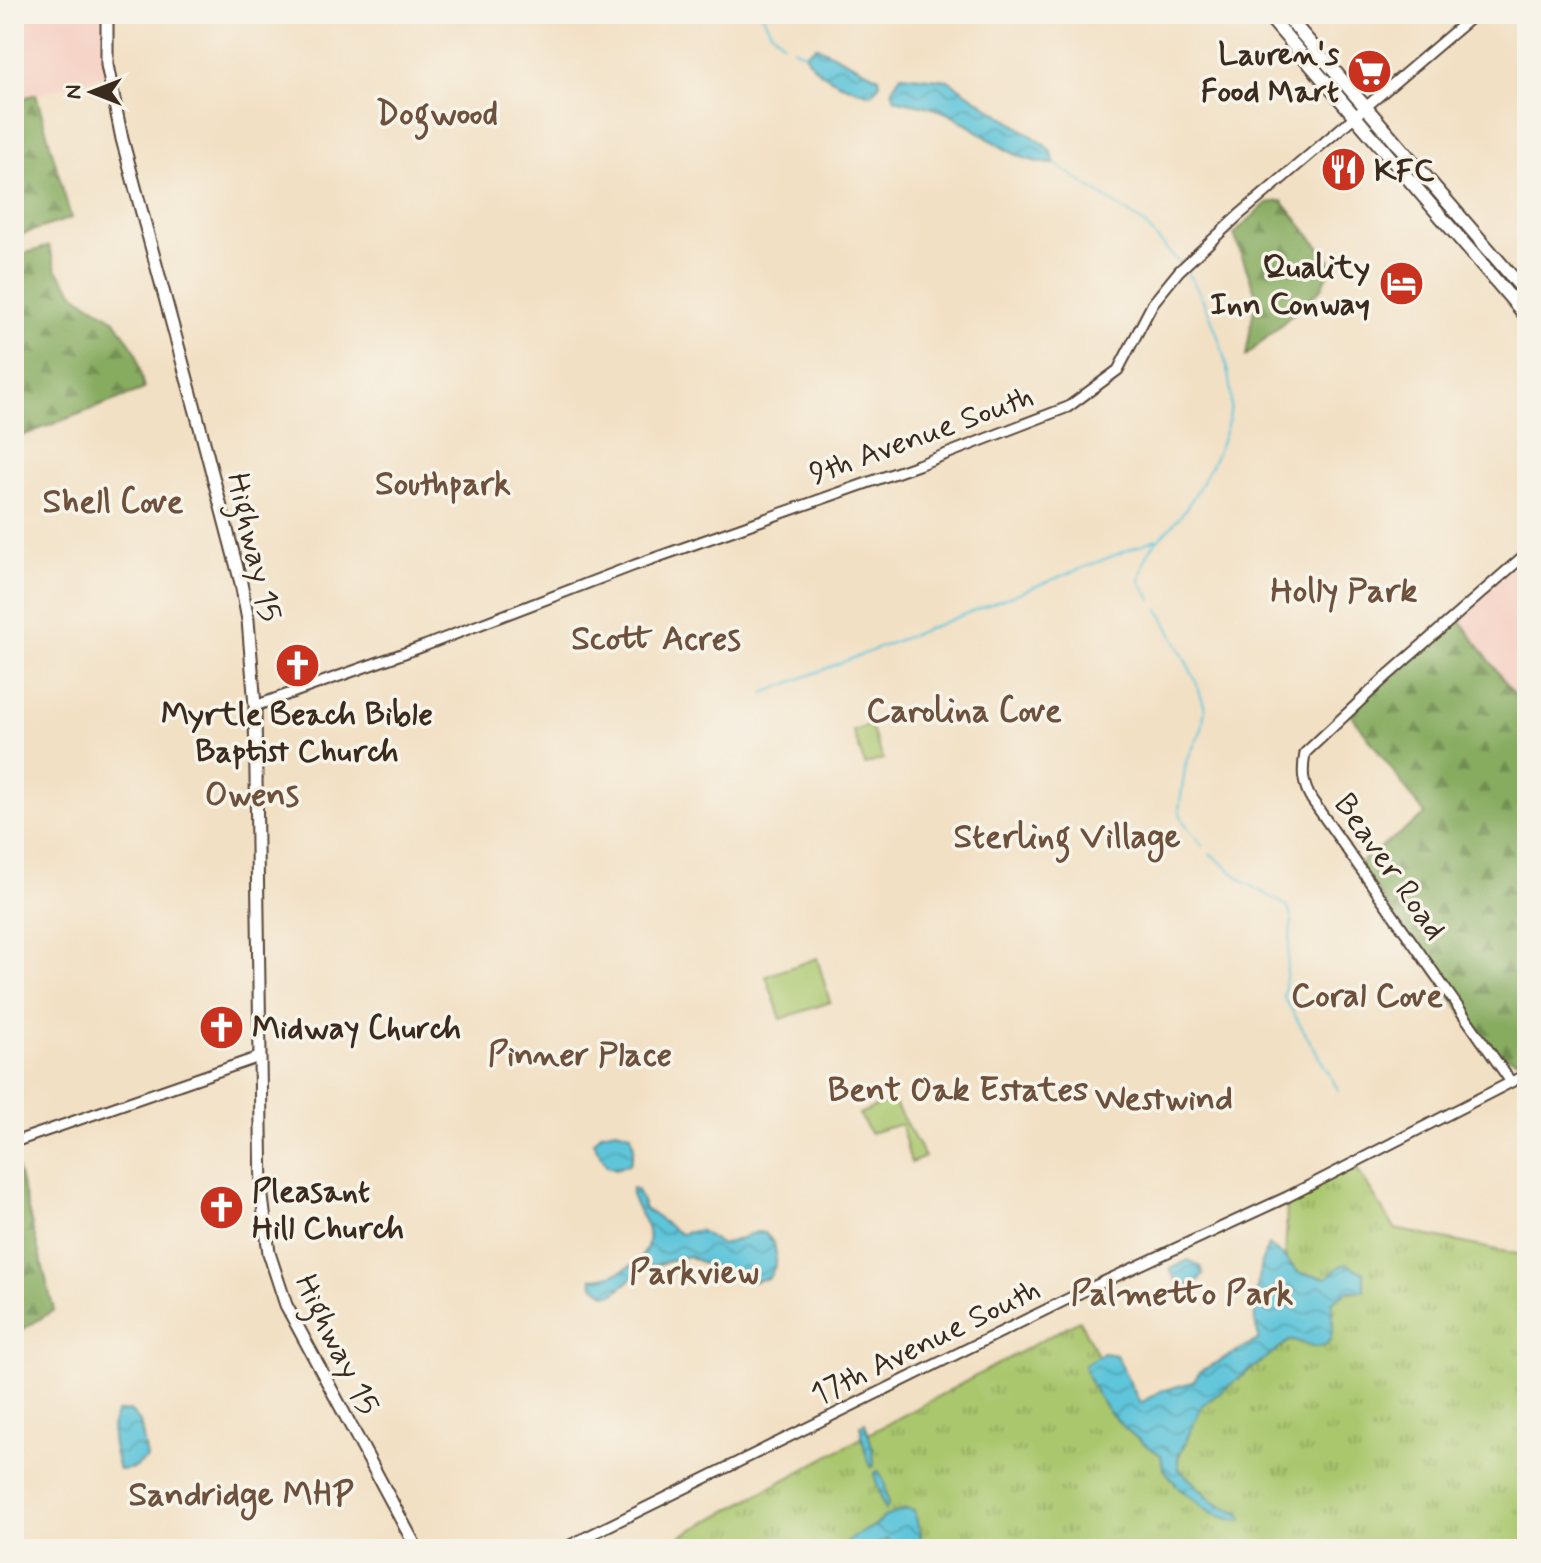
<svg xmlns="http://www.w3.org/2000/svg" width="1541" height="1563" viewBox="0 0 1541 1563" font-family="Mynerve,sans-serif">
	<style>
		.built { fill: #f6d1c5 }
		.grass { fill: url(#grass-tufts); stroke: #727846; stroke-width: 2 }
		.forest { fill: url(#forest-firs); stroke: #616b40; stroke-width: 2 }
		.park { fill: #aac76e; stroke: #727846; stroke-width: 2 }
		.water { fill: url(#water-waves); stroke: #4c787c; stroke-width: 2 }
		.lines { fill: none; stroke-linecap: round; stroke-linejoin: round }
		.stream { stroke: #5ec5da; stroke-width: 2 }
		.tertiary-casing { stroke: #564537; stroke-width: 13 }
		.secondary-casing { stroke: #564537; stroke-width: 15 }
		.primary-casing { stroke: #564537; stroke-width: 16 }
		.tertiary { stroke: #fff; stroke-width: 9 }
		.secondary { stroke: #fff; stroke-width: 11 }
		.primary { stroke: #fff; stroke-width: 12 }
		.labels { text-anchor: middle; stroke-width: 7; stroke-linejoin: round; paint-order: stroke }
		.poi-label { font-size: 32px; font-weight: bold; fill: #3b2a1e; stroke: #f7f3e8; text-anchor: start }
		.street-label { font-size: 32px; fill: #3b2a1e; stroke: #f7f3e8 }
		.neighbourhood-label { font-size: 34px; font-weight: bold; fill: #6e513c; stroke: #f7f3e8 }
	</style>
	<defs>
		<pattern id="grass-tufts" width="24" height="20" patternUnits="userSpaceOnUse" patternTransform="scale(2)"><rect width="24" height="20" fill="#aac76e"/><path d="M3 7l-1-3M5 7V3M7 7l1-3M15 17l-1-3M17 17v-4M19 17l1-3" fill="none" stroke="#8ca25a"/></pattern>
		<pattern id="forest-firs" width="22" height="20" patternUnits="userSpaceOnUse" patternTransform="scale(2)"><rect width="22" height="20" fill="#87ac61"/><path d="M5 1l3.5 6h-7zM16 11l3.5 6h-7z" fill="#708c4f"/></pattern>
		<pattern id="water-waves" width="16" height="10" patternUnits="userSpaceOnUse" patternTransform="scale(2)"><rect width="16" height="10" fill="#5ec5da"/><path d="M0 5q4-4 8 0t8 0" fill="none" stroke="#4fa0b0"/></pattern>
	</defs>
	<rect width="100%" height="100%" fill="#f7f3e8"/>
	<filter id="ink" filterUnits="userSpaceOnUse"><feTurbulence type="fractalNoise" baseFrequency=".0125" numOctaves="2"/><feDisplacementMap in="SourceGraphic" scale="16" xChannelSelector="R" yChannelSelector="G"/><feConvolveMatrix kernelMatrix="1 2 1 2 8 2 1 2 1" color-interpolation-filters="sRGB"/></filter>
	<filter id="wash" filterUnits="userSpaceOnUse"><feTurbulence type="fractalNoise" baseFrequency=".006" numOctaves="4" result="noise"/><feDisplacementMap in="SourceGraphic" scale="32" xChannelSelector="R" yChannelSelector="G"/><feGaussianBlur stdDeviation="1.8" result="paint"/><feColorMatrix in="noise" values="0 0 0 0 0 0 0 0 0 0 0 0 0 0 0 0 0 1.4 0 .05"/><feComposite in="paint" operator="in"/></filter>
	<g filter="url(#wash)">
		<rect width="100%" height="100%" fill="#f2e0c4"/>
		<path class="built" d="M14 14H110L108 74 14 101Z
			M1527 553V712L1456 615Z"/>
		<path class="grass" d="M1354 1164 1395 1229 1527 1256V1549H657L1079 1320 1135 1424 1283 1340 1287 1197Z"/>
		<path class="forest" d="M36 94 71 218 14 237V101Z
			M1282 201 1333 264 1322 288 1246 356 1256 295 1234 234 1267 203Z
			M49 246 56 269 76 295 115 320 136 352 144 389 14 439V257Z
			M1456 615 1527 712V907L1521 911 1527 920V1056L1519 1061 1505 1056 1493 1057 1358 864 1425 815 1349 711Z
			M14 1156 54 1310 14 1335Z"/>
		<path class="park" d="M870 725 883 759 865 765 853 731Z
			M817 958 830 1002 781 1019 766 976Z
			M892 1099 925 1157 911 1163 901 1124 870 1133 859 1114Z"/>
		<path class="water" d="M816 46 879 77 880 84 871 94C848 88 816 77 805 54Z
			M901 75 948 80 1041 142 1050 150 1055 164C1012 163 986 133 949 114 934 106 912 104 895 99L892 89Z
			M616 1130 631 1134 634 1148 630 1164 616 1169 607 1166 593 1142 602 1133Z
			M632 1188 637 1190 645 1209 680 1234 699 1230 722 1245 757 1232 765 1233 774 1243 776 1254V1264L769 1278 751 1282 740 1280 688 1256 645 1268 613 1294H606L593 1284 592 1278C616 1278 657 1260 647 1227 642 1213 630 1204 632 1188Z
			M1268 1245 1281 1254 1299 1273 1327 1278 1340 1266 1347 1264 1364 1273V1291H1348L1333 1301C1329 1319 1338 1327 1327 1345 1311 1351 1304 1340 1289 1341L1202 1406 1178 1458 1179 1469 1215 1503 1241 1514 1242 1520 1238 1521 1212 1514 1179 1488 1163 1468 1161 1455C1127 1434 1095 1404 1084 1365L1103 1353 1116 1355 1140 1403 1161 1391 1193 1382 1201 1371 1258 1340C1259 1332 1256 1328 1255 1321 1254 1301 1260 1264 1268 1245Z
			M1189 1260 1201 1267 1203 1275 1197 1282 1180 1288 1170 1269Z
			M130 1411 140 1422 147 1458 135 1468 119 1470C114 1451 107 1430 117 1412Z
			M865 1423 873 1450 874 1466 871 1467 865 1451 860 1425Z
			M878 1471C885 1478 887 1494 888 1505L885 1510 874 1474Z
			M906 1509 914 1511 921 1536 920 1549H894L887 1539 870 1549H843C849 1533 875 1531 884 1517Z"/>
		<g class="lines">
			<path class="stream" d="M762 14 771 31 783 43
				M793 48 806 54
				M1055 164 1143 223 1180 264
				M1152 600 1140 582C1146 537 1166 539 1187 507 1204 480 1222 449 1229 418 1238 378 1209 301 1184 269
				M1159 609 1195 679 1205 708 1202 729 1186 762 1179 810 1183 821 1203 847
				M764 693 1156 539
				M1210 853 1246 883 1287 906 1292 918 1284 997 1339 1091"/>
		</g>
	</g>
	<g filter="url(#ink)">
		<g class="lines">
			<defs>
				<path id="tertiary" d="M255 706 424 646 635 565 918 465 1068 407 1118 370 1153 303 1179 271 1239 215 1475 14
					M1511 1082 1312 800C1302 784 1302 771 1305 753L1388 675 1527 553
					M14 1142 259 1057
					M562 1549 1086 1290 1287 1197 1527 1074"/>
				<path id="secondary" d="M107 14V65L122 139 196 412 241 583 248 620 255 706 262 1197 269 1253 286 1305 417 1549"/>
				<path id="primary" d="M1267 14 1527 317
					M1285 14 1527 294"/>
			</defs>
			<use href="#tertiary" class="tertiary-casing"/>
			<use href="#secondary" class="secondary-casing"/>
			<use href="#primary" class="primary-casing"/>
			<use href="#tertiary" class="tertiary"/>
			<use href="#secondary" class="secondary"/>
			<use href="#primary" class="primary"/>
		</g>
	</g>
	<defs>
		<symbol id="supermarket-disc" viewBox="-11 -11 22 22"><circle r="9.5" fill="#c8321e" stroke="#f7f3e8"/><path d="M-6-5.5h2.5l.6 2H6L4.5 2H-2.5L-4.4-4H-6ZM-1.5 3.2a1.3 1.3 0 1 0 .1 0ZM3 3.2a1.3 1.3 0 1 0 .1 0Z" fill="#fff"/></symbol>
		<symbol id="restaurant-disc" viewBox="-11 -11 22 22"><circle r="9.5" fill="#c8321e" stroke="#f7f3e8"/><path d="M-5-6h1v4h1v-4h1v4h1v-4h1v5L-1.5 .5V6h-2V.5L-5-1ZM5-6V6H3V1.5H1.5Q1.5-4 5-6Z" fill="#fff"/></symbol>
		<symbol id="hotel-disc" viewBox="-11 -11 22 22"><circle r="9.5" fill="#c8321e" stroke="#f7f3e8"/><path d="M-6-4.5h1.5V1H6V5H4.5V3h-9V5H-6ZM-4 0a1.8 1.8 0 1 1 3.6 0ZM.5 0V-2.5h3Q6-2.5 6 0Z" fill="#fff"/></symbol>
		<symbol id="church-disc" viewBox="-11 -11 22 22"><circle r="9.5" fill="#c8321e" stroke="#f7f3e8"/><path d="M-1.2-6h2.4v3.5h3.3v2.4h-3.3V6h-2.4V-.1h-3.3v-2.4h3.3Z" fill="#fff"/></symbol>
	</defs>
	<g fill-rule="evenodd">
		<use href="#supermarket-disc" x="1344" y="46" width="51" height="51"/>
		<use href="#restaurant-disc" x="1318" y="144" width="51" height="51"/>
		<use href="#hotel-disc" x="1376" y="258" width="51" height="51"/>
		<use href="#church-disc" x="272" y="640" width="51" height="51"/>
		<use href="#church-disc" x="196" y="1002" width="51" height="51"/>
		<use href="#church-disc" x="196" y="1182" width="51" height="51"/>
	</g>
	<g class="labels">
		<g class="poi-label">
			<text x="1339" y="64" text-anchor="end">Lauren's<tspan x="1339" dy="37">Food Mart</tspan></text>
			<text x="1374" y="181">KFC</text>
			<text x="1370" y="277" text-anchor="end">Quality<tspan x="1370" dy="37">Inn Conway</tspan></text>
			<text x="297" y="724" text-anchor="middle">Myrtle Beach Bible<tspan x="297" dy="37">Baptist Church</tspan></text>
			<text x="252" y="1038">Midway Church</text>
			<text x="252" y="1201">Pleasant<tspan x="252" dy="37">Hill Church</tspan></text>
		</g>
		<g class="street-label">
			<text transform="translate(921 434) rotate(-20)" y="11">9th Avenue South</text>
			<text transform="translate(255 547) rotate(77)" y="11">Highway 15</text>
			<text transform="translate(1391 866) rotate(55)" y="11">Beaver Road</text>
			<text transform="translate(925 1341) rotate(-26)" y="11">17th Avenue South</text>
			<text transform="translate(338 1344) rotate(64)" y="11">Highway 15</text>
		</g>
		<g class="neighbourhood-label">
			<text x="437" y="124">Dogwood</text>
			<text x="443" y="494">Southpark</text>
			<text x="113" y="512">Shell Cove</text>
			<text x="1344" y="601">Holly Park</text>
			<text x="656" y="649">Scott Acres</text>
			<text x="964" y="721">Carolina Cove</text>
			<text x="252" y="805">Owens</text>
			<text x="1067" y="847">Sterling Village</text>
			<text x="1367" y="1006">Coral Cove</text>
			<text x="580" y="1065">Pinner Place</text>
			<text x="958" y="1100">Bent Oak Estates</text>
			<text x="1164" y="1109">Westwind</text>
			<text x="694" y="1283">Parkview</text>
			<text x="1182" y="1304">Palmetto Park</text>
			<text x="241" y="1505">Sandridge MHP</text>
		</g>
	</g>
	<rect width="1541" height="1563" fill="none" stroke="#f7f3e8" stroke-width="48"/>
	<g transform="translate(92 92) rotate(270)" stroke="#f7f3e8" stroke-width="6" paint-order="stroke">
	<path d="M0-6L14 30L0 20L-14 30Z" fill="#3b2a1e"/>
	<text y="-12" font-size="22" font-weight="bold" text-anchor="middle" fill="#3b2a1e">N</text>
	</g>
</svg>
